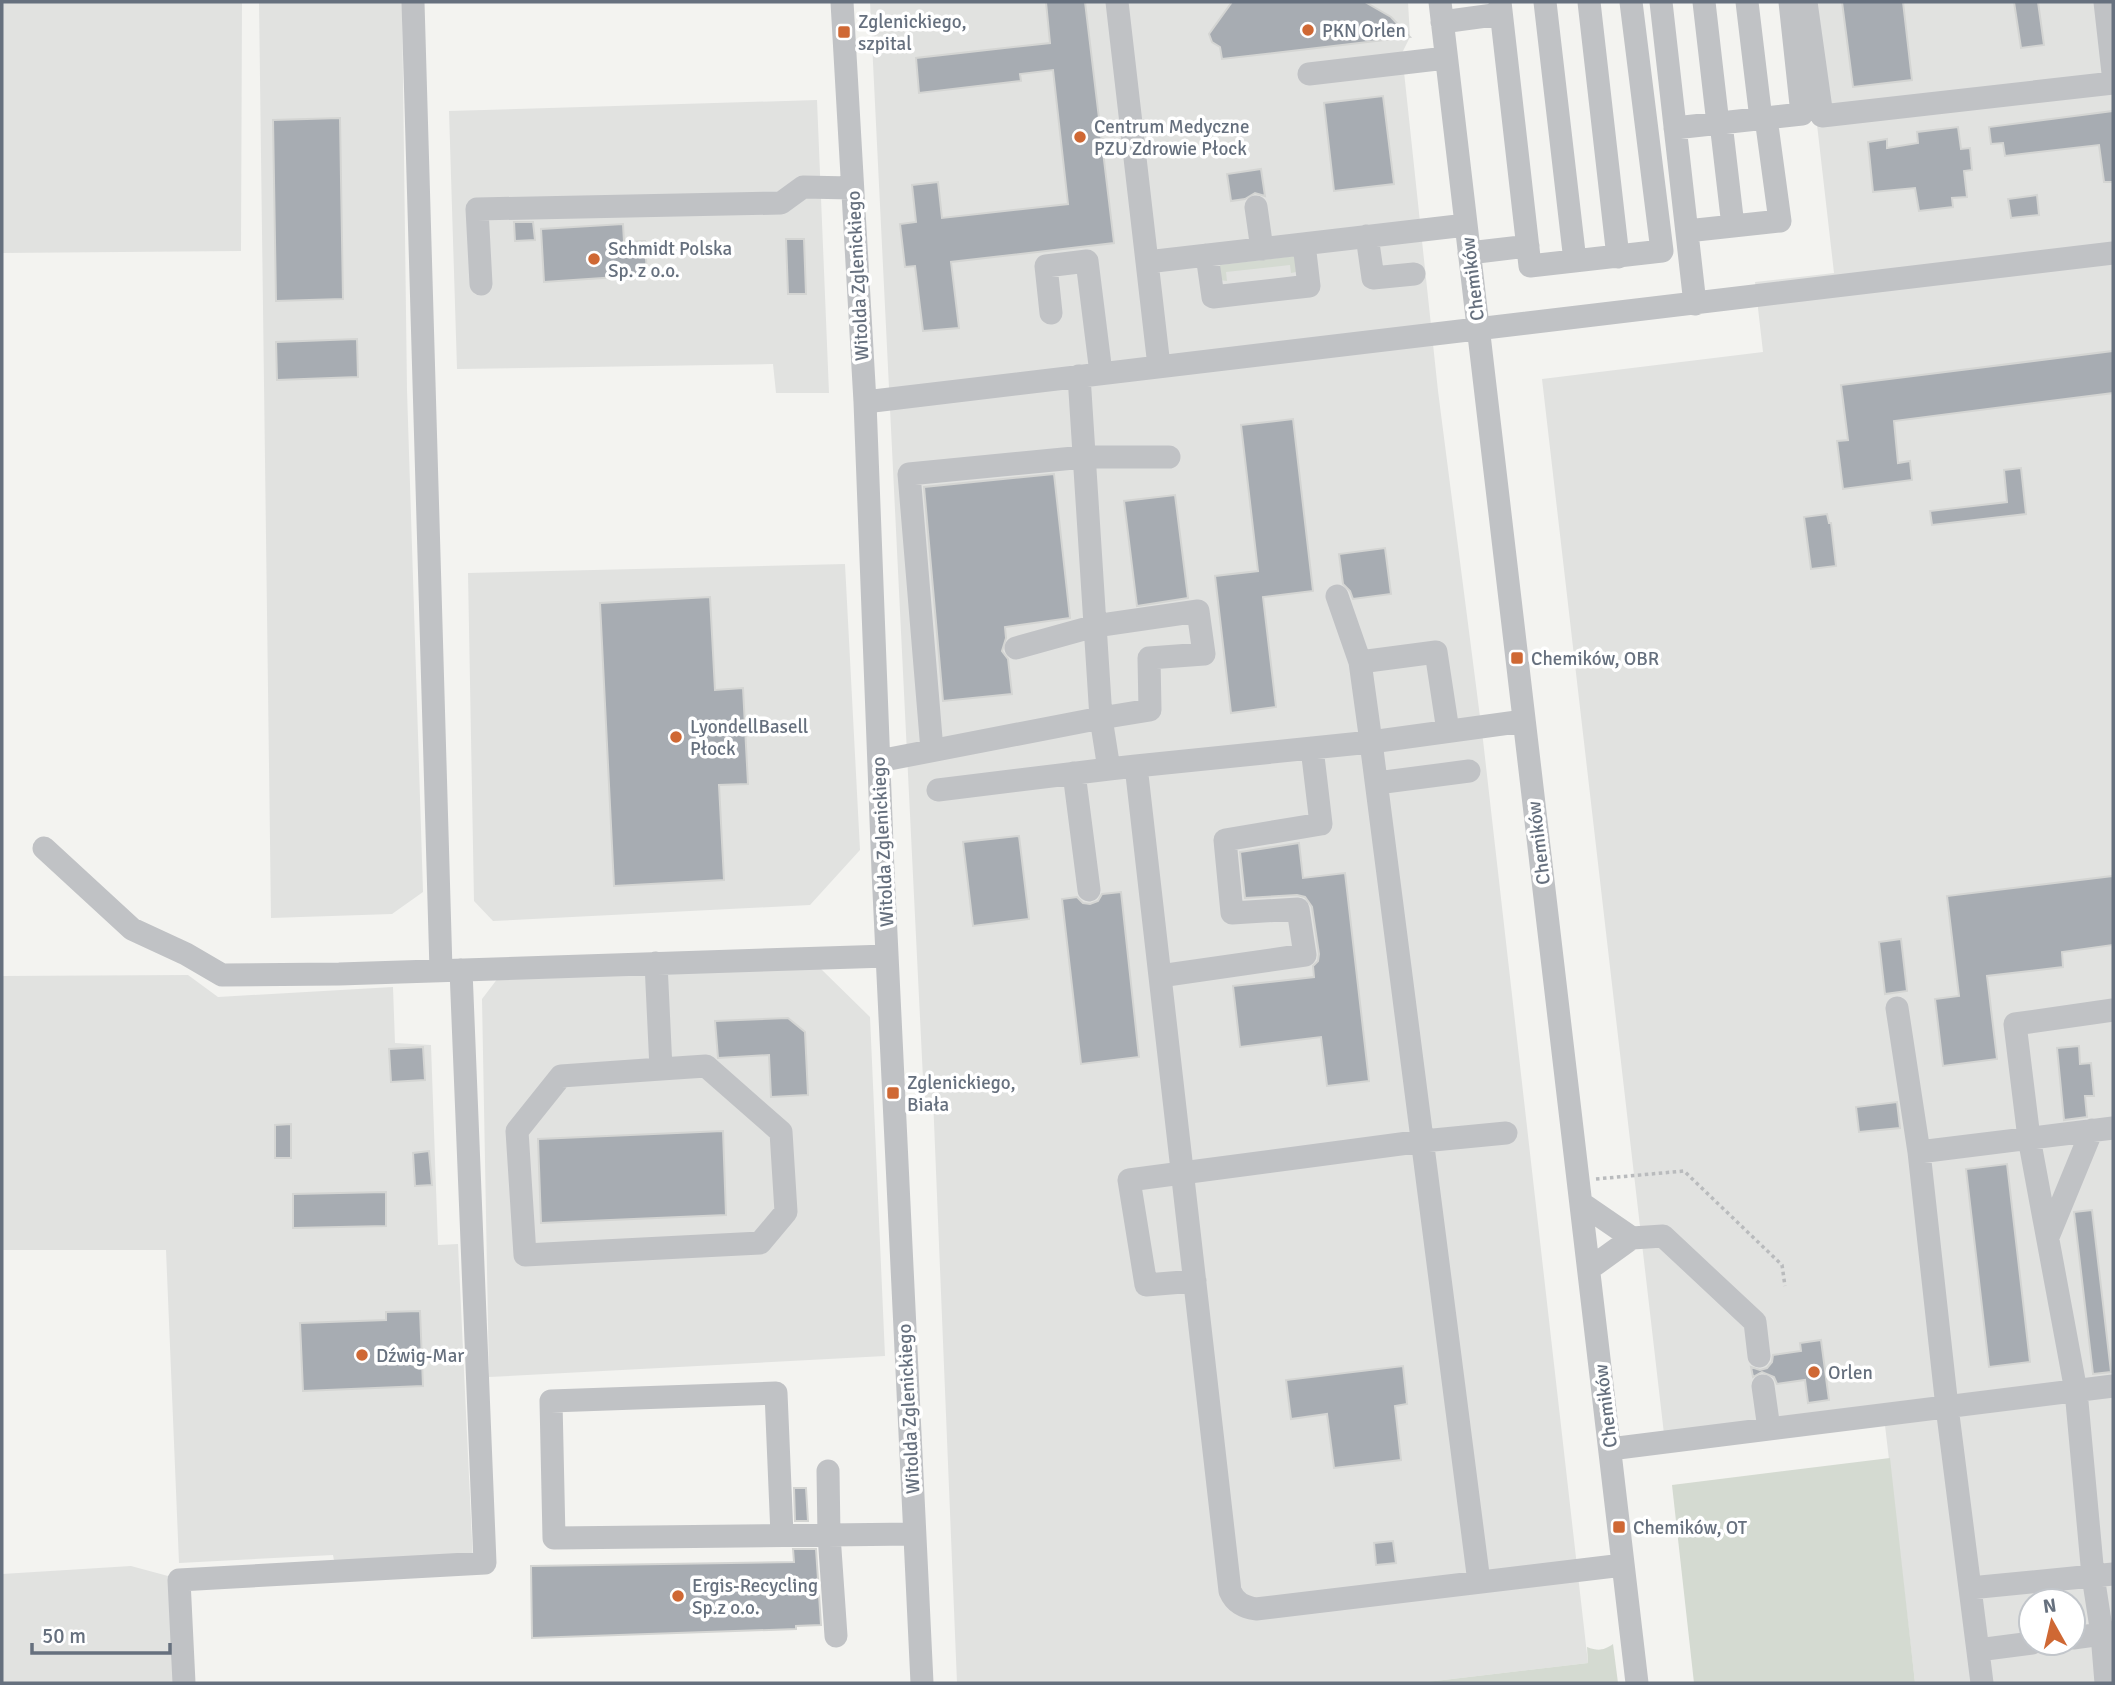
<svg xmlns="http://www.w3.org/2000/svg" width="2115" height="1685" viewBox="0 0 2115 1685" font-family="Signika,sans-serif">
	<style>
		.built { fill: #e1e2e0; fill-rule: evenodd }
		.green { fill: #d4dad1 }
		.building { fill: #a7acb2; stroke: #d4d5d3; stroke-width: 2 }
		.lines { fill: none; stroke-linecap: round; stroke-linejoin: round }
		.path { stroke: #b9bbbd; stroke-width: 3.5; stroke-dasharray: 3.5 3.5; stroke-linecap: butt }
		.minor { stroke: #c0c2c5; stroke-width: 23 }
		.poi-dot { fill: #cf6834; stroke: #fff; stroke-width: 2.5 }
		.labels { text-anchor: middle; stroke-width: 7; stroke-linejoin: round; paint-order: stroke }
		.poi-label { font-size: 19px; fill: #66707e; stroke: #fff; text-anchor: start }
		.street-label { font-size: 19px; fill: #66707e; stroke: #fff }
	</style>
	<rect width="100%" height="100%" fill="#f3f3f0"/>
	<path class="built" d="M2 2H242L241 251 2 253Z
		M259 2H402L407 390 423 892 392 914 271 918Z
		M870 2H1408L1410 37 1402 53 1438 391 1483 740 1588 1663 1418 1683H957L933 1098 924 1099Z
		M1803 2H2113V1683H1915L1883 1408 1664 1434 1542 379 1763 352 1755 282 1834 273ZM2031 1601H2073V1643H2031Z
		M817 100 829 393H776L773 364 457 369 449 111Z
		M845 564 860 850 810 905 493 921 474 901 468 573Z
		M820 968 870 1017 885 1356 489 1377 482 999 498 978Z
		M188 975 218 997 393 987 395 1043 431 1045 438 1245 458 1244 473 1561 335 1566 333 1555 179 1563 166 1250H2V976Z
		M131 1566 168 1576 174 1683H2V1574Z"/>
	<path class="green" d="M1295 256 1296 272 1291 273 1290 265 1226 272 1227 281 1220 280V265Z
		M1890 1458 1915 1683H1694L1672 1485Z
		M1613 1644 1618 1683H1418L1588 1663 1587 1647C1598 1651 1603 1651 1613 1644Z"/>
	<path class="building" d="M1046 2H1085L1114 243 951 262 959 328 923 331 915 266 905 267 900 224 916 222 912 185 938 182 942 218 1068 204 1053 70 1020 74 1021 81 919 93 916 58 1050 43Z
		M1232 2H1365L1391 17 1410 37 1222 59 1220 47 1212 42 1209 34Z
		M1842 2H1903L1912 80 1853 87Z
		M2014 2H2038L2044 45 2021 48Z
		M1383 96 1394 184 1334 191 1324 103Z
		M2113 111V182H2104L2099 145 2005 156 2003 143 1991 144 1989 127Z
		M340 118 343 299 276 301 273 120Z
		M1958 127 1961 149 1970 148 1972 170 1964 171 1967 197 1952 198 1953 207 1919 211 1915 188 1873 192 1868 142 1887 139V148L1918 143 1917 132Z
		M1261 169 1265 196 1255 193 1245 199 1231 201 1227 174Z
		M2037 195 2039 215 2011 218 2008 199Z
		M514 222H533L535 240 515 241Z
		M623 224 624 242 645 241 647 275 544 282 541 229Z
		M786 239H804L806 294H788Z
		M357 339 358 377 277 380 276 342Z
		M2113 351V393L1894 421 1898 463 1910 461 1912 480 1843 489 1837 441 1848 440 1841 385Z
		M1293 419 1313 591 1263 597 1276 707 1231 713 1215 576 1258 571 1241 425Z
		M2021 468 2026 514 1932 525 1930 511 2007 502 2004 470Z
		M1054 474 1070 618 1005 627 1006 638 1002 651 1008 659 1012 694 943 701 924 487Z
		M1175 495 1188 598 1137 606 1124 501Z
		M1827 514 1829 523H1831L1836 566 1811 569 1804 517Z
		M1385 548 1391 594 1353 599 1350 591 1343 584 1339 554Z
		M710 597 715 690 743 688 748 784 719 785 724 880 614 886 600 603Z
		M1019 836 1029 919 973 926 963 842Z
		M1299 843 1303 878 1345 873 1369 1081 1327 1086 1321 1037 1240 1047 1233 986 1314 977 1313 966 1318 961 1319 954 1312 907 1305 897 1297 895 1245 898 1240 852Z
		M2113 876V945L2062 952 2063 967 1987 976 1997 1059 1943 1066 1935 999 1959 996 1947 896Z
		M1121 892 1139 1057 1081 1064 1062 899 1077 897 1083 903 1090 904 1098 901 1102 894Z
		M1901 939 1907 991 1885 994 1879 942Z
		M788 1018 805 1032 808 1095 771 1097 769 1055 718 1058 715 1021Z
		M2079 1046 2080 1064 2091 1063 2094 1096H2085L2087 1117 2064 1120 2057 1048Z
		M423 1047 425 1080 391 1082 389 1049Z
		M1897 1102 1900 1128 1859 1132 1856 1107Z
		M291 1124V1158H275V1125Z
		M723 1131 726 1215 541 1223 538 1139Z
		M429 1151 432 1185 415 1186 413 1153Z
		M2007 1164 2030 1362 1989 1367 1966 1169Z
		M386 1192V1226L293 1228V1194Z
		M2092 1210 2111 1372 2093 1374 2074 1212Z
		M420 1311 423 1386 303 1391 300 1323 386 1320V1312Z
		M1821 1340 1829 1400 1808 1403 1805 1380 1777 1384 1774 1377 1762 1372 1753 1377 1751 1367 1760 1370 1767 1368 1772 1362 1773 1355 1801 1351 1800 1343Z
		M1403 1366 1407 1404 1395 1406 1401 1460 1334 1468 1327 1414 1291 1419 1286 1380Z
		M794 1488H806L808 1521H795Z
		M1393 1541 1396 1563 1376 1565 1374 1543Z
		M793 1549H816L821 1625 796 1626V1629L532 1638 531 1566 794 1562Z"/>
	<g class="lines">
		<path class="path" d="M1596 1179 1684 1171 1782 1265 1785 1286"/>
		<path class="minor" d="M413 2 441 970
			M842 2 865 402 883 871 922 1683
			M1117 2 1159 366
			M1440 2 1637 1683
			M1500 2 1530 266 1662 251 1631 2
			M1545 2 1575 261
			M1589 2 1618 257
			M1661 2 1695 304
			M1704 2 1718 124
			M1747 2 1761 119
			M1806 2 1822 116 2113 83
			M2105 2 2113 73
			M1442 22 1501 14
			M1309 74 1446 58
			M1766 118 1802 114 1790 2
			M1721 123 1733 226
			M1675 128 1766 118 1780 221 1687 231
			M1256 207 1262 249
			M1367 236 1373 278 1414 274
			M1469 253 1528 246
			M1207 255 1213 297 1309 286 1304 244
			M1147 262 1466 225
			M481 284 477 209 781 203 803 187 852 188
			M1051 313 1046 266 1087 261 1101 373
			M865 402 2113 253
			M1337 596 1360 662
			M1016 648 1095 626 1198 611 1204 654 1149 658 1150 710 1101 718 1079 376
			M932 750 909 474 1084 457H1169
			M879 761 1101 718 1109 769 1136 766 1230 1591C1235 1603 1244 1607 1256 1609L1623 1565
			M1136 766 1371 742 1360 662 1436 652 1448 731
			M1074 773 1089 890
			M1377 783 1469 771
			M938 790 1109 769
			M44 848 132 929 186 954 222 975 339 974 887 956
			M656 963 661 1069 706 1066 781 1132 786 1212 760 1243 525 1255 517 1131 561 1076 661 1069
			M1160 976 1305 955 1298 909 1232 913 1225 840 1321 824 1312 748
			M1897 1008 1919 1152 2113 1128
			M2113 1010 2015 1024 2029 1138 2076 1391 2093 1576 2113 1574
			M1919 1152 1947 1407 1982 1683
			M1581 1203 1632 1238 1663 1236 1755 1322 1759 1356
			M2048 1237 2092 1130
			M1589 1269 1632 1238
			M1195 1281 1146 1285 1129 1180 1423 1141 1506 1133
			M1763 1386 1769 1429
			M1610 1449 2113 1386
			M828 1471 829 1535 836 1636
			M782 1535 776 1393 551 1401 554 1538 914 1534
			M1479 1582 1371 742 1524 721
			M1970 1588 2093 1576 2102 1634 2113 1633
			M2073 1638 2102 1634 2106 1683
			M1978 1650 2032 1643
			M184 1683 179 1580 485 1563 461 970"/>
	</g>
	<g class="poi-dot">
		<circle cx="1308" cy="30" r="7"/>
		<rect x="837" y="25" width="14" height="14" rx="3.5"/>
		<circle cx="1080" cy="137" r="7"/>
		<circle cx="594" cy="259" r="7"/>
		<rect x="1510" y="651" width="14" height="14" rx="3.5"/>
		<circle cx="676" cy="737" r="7"/>
		<rect x="886" y="1086" width="14" height="14" rx="3.5"/>
		<circle cx="362" cy="1355" r="7"/>
		<circle cx="1814" cy="1372" r="7"/>
		<rect x="1612" y="1520" width="14" height="14" rx="3.5"/>
		<circle cx="678" cy="1596" r="7"/>
	</g>
	<g class="labels">
		<g class="poi-label">
			<text x="858" y="28">Zglenickiego,<tspan x="858" dy="22">szpital</tspan></text>
			<text x="1322" y="37">PKN Orlen</text>
			<text x="1094" y="133">Centrum Medyczne<tspan x="1094" dy="22">PZU Zdrowie Płock</tspan></text>
			<text x="608" y="255">Schmidt Polska<tspan x="608" dy="22">Sp. z o.o.</tspan></text>
			<text x="1531" y="665">Chemików, OBR</text>
			<text x="690" y="733">LyondellBasell<tspan x="690" dy="22">Płock</tspan></text>
			<text x="907" y="1089">Zglenickiego,<tspan x="907" dy="22">Biała</tspan></text>
			<text x="376" y="1362">Dźwig-Mar</text>
			<text x="1828" y="1379">Orlen</text>
			<text x="1633" y="1534">Chemików, OT</text>
			<text x="692" y="1592">Ergis-Recycling<tspan x="692" dy="22">Sp.z o.o.</tspan></text>
		</g>
		<g class="street-label">
			<text transform="translate(857 276) rotate(-93)" y="7">Witolda Zglenickiego</text>
			<text transform="translate(1472 279) rotate(-97)" y="7">Chemików</text>
			<text transform="translate(882 842) rotate(-93)" y="7">Witolda Zglenickiego</text>
			<text transform="translate(1538 843) rotate(-97)" y="7">Chemików</text>
			<text transform="translate(1605 1406) rotate(-97)" y="7">Chemików</text>
			<text transform="translate(908 1409) rotate(-93)" y="7">Witolda Zglenickiego</text>
		</g>
	</g>
	<rect width="2115" height="1685" fill="none" stroke="#66707e" stroke-width="7"/>
	<g transform="translate(2052 1622) rotate(352)"><circle r="33" fill="#ffffff" stroke="#c2c6cb" stroke-width="2"/>
	<path d="M0-5L12 26L0 18L-12 26Z" fill="#cf6834"/>
	<text y="-10" font-size="19" font-weight="bold" text-anchor="middle" fill="#66707e">N</text>
	</g>
	<path d="M32 1643v10h138v-10" fill="none" stroke="#66707e" stroke-width="3.5"/>
	<text x="42" y="1643" font-size="21" fill="#66707e" stroke="#ffffff" stroke-width="5" paint-order="stroke">50 m</text>
</svg>
